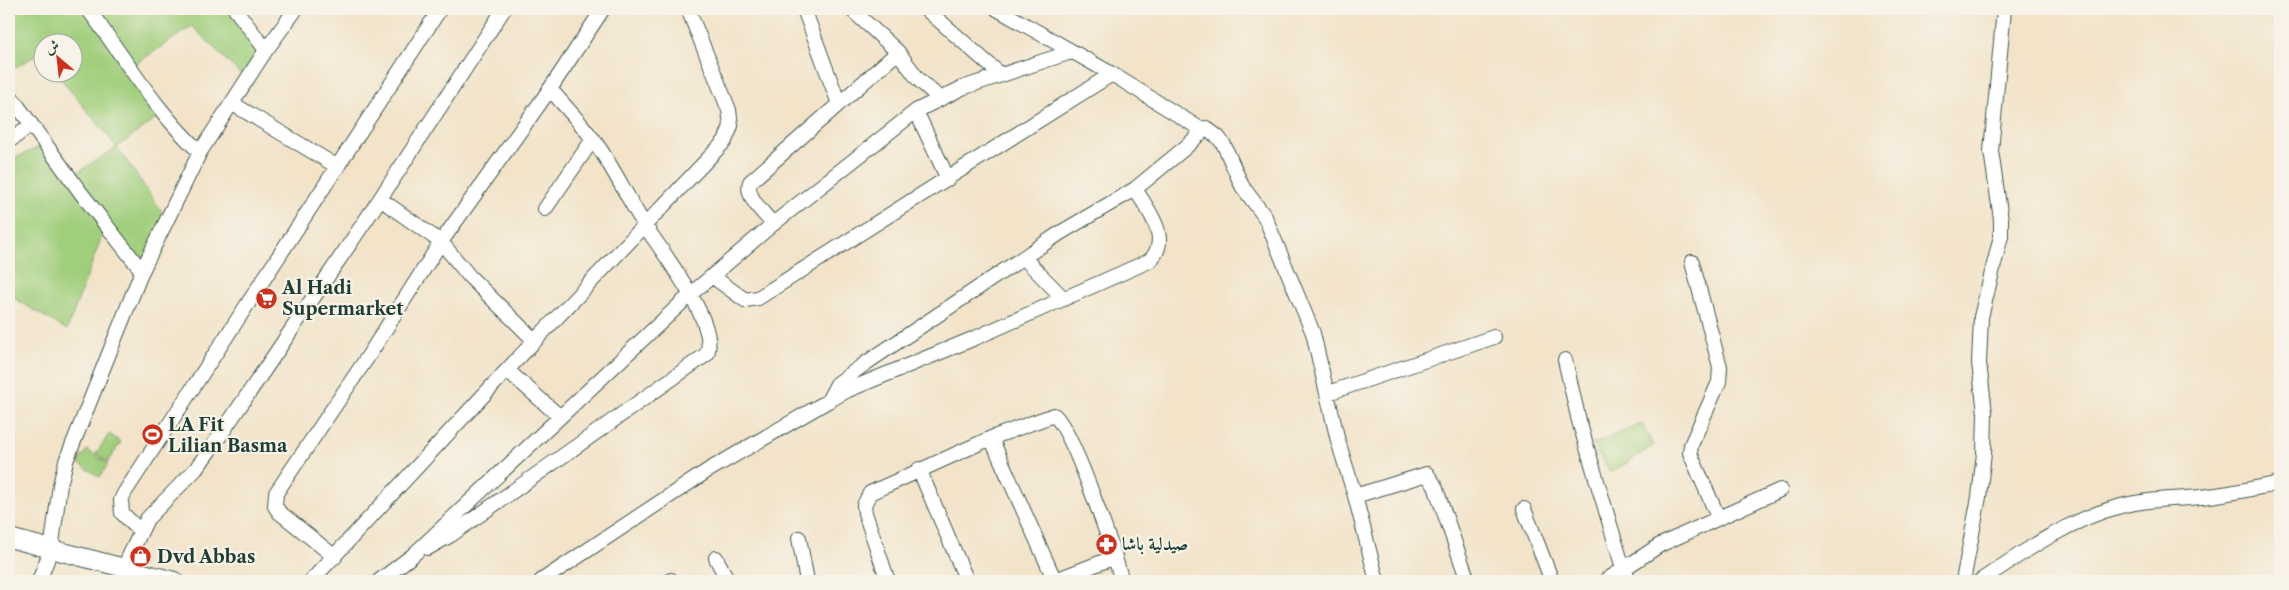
<svg xmlns="http://www.w3.org/2000/svg" width="2289" height="590" viewBox="0 0 2289 590" font-family="'Libre Caslon Text',Amiri,serif">
	<style>
		.green { fill: #a0ce7b; stroke: #608658 }
		.lines { fill: none; stroke-linecap: round; stroke-linejoin: round }
		.minor-casing { stroke: #3f564a; stroke-width: 16 }
		.major-casing { stroke: #3f564a; stroke-width: 20 }
		.minor { stroke: #fff; stroke-width: 14 }
		.major { stroke: #fff; stroke-width: 18 }
		.labels { text-anchor: middle; stroke-width: 4.5; stroke-linejoin: round; paint-order: stroke }
		.poi-label { font-size: 18px; font-weight: bold; fill: #1f3d34; stroke: #f7f3e8; text-anchor: start }
	</style>
	<rect width="100%" height="100%" fill="#f7f3e8"/>
	<filter id="ink" filterUnits="userSpaceOnUse"><feTurbulence type="fractalNoise" baseFrequency=".02" numOctaves="2"/><feDisplacementMap in="SourceGraphic" scale="10" xChannelSelector="R" yChannelSelector="G"/><feConvolveMatrix kernelMatrix="1 2 1 2 8 2 1 2 1" color-interpolation-filters="sRGB"/></filter>
	<filter id="wash" filterUnits="userSpaceOnUse"><feTurbulence type="fractalNoise" baseFrequency=".0096" numOctaves="4" result="noise"/><feDisplacementMap in="SourceGraphic" scale="20" xChannelSelector="R" yChannelSelector="G"/><feGaussianBlur stdDeviation="1.12" result="paint"/><feColorMatrix in="noise" values="0 0 0 0 0 0 0 0 0 0 0 0 0 0 0 0 0 1.4 0 .05"/><feComposite in="paint" operator="in"/></filter>
	<g filter="url(#wash)">
		<rect width="100%" height="100%" fill="#f2e3c9"/>
		<path class="green" d="M9 9H235L266 50 247 81 192 26 131 67 165 112 117 147 167 219 142 271 106 225 67 330 9 295V161L46 144 70 177 117 147 56 73 72 72V42H42V55L40 53 9 71Z
			M1642 424 1654 445 1611 473 1592 444Z
			M109 434 121 442 108 462 96 454Z
			M87 450 108 464 100 477 78 463Z"/>
	</g>
	<g filter="url(#ink)">
		<g class="lines">
			<defs>
				<path id="minor" d="M88 9C124 57 156 112 200 152
					M235 9 266 50
					M804 9 839 104
					M851 9 898 52 918 79 939 98
					M926 9 1001 75
					M997 9 1112 74 1202 130
					M9 94 81 193 142 271
					M233 104 338 167
					M916 111 948 179
					M9 141 31 125
					M380 199 441 242 470 277 535 341
					M545 209 593 139
					M773 224C764 213 745 197 750 182L898 52
					M1024 258 1064 299
					M1692 262 1720 367 1719 382 1691 445 1690 453 1718 517
					M712 276 745 300 758 298 1112 74
					M1565 360 1579 421 1623 568 1630 581
					M507 370 559 416
					M1328 393 1494 337
					M828 401 848 390 975 338 1149 261C1173 240 1148 210 1135 189
					M991 438 1055 581
					M919 469 967 581
					M1355 496 1427 474 1435 486 1468 581
					M1524 509 1552 581
					M140 531 122 513 121 500 125 492 440 9
					M799 538 807 581
					M428 548 451 535 707 354C719 323 661 251 644 224 626 196 612 164 592 138 579 121 564 105 550 89
					M335 557 279 512 275 506 276 493 369 355 441 242 550 89 603 9
					M716 558 728 581
					M123 569 147 519 196 469 219 437 380 199 504 9
					M39 581 51 550 60 485 66 461 142 271 200 152 266 50 296 9
					M311 581 507 370 725 141 731 126 729 110 688 9
					M379 581 412 556 691 294 773 224 916 111 962 88 1071 52
					M541 581 707 471 828 401 837 384 866 363 1060 233 1135 189 1186 147 1206 128 1218 137 1224 145 1242 186 1265 217 1313 333 1338 441 1355 496 1377 581
					M670 581 671 580
					M888 581 865 513 864 505 870 493 991 438 1054 415C1073 430 1114 553 1122 581
					M1053 581 1115 557
					M1605 581 1660 545 1780 490
					M1963 581 1979 497 1984 453 1985 413 1979 363 1981 317 2001 236V219L1991 151 2004 9
					M1980 581C2023 552 2070 519 2121 506 2150 498 2179 500 2209 496 2233 493 2256 488 2280 483"/>
				<path id="major" d="M9 538 174 581"/>
			</defs>
			<use href="#minor" class="minor-casing"/>
			<use href="#major" class="major-casing"/>
			<use href="#minor" class="minor"/>
			<use href="#major" class="major"/>
		</g>
	</g>
	<defs>
		<symbol id="supermarket-disc" viewBox="-11 -11 22 22"><circle r="9.5" fill="#c8321e" stroke="#f7f3e8"/><path d="M-6-5.5h2.5l.6 2H6L4.5 2H-2.5L-4.4-4H-6ZM-1.5 3.2a1.3 1.3 0 1 0 .1 0ZM3 3.2a1.3 1.3 0 1 0 .1 0Z" fill="#fff"/></symbol>
		<symbol id="stadium-disc" viewBox="-11 -11 22 22"><circle r="9.5" fill="#c8321e" stroke="#f7f3e8"/><path d="M0-5a6.5 5 0 1 0 0 10a6.5 5 0 1 0 0-10ZM-3.5-1.8h7v3.6h-7Z" fill="#fff"/></symbol>
		<symbol id="pharmacy-disc" viewBox="-11 -11 22 22"><circle r="9.5" fill="#c8321e" stroke="#f7f3e8"/><path d="M-2-6h4v4h4v4h-4v4h-4v-4h-4v-4h4Z" fill="#fff"/></symbol>
		<symbol id="shop-disc" viewBox="-11 -11 22 22"><circle r="9.5" fill="#c8321e" stroke="#f7f3e8"/><path d="M-5-2.5h2.3a2.7 3.5 0 0 1 5.4 0H5L5.5 6h-11ZM-1.5-2.5h3a1.5 2.3 0 0 0-3 0Z" fill="#fff"/></symbol>
	</defs>
	<g fill-rule="evenodd">
		<use href="#supermarket-disc" x="254" y="286" width="25" height="25"/>
		<use href="#stadium-disc" x="140" y="422" width="25" height="25"/>
		<use href="#pharmacy-disc" x="1094" y="532" width="25" height="25"/>
		<use href="#shop-disc" x="128" y="544" width="25" height="25"/>
	</g>
	<g class="labels">
		<g class="poi-label">
			<text x="282" y="294">Al Hadi<tspan x="282" dy="21">Supermarket</tspan></text>
			<text x="168" y="431">LA Fit<tspan x="168" dy="21">Lilian Basma</tspan></text>
			<text x="1122" y="550">صيدلية باشا</text>
			<text x="157" y="563">Dvd Abbas</text>
		</g>
	</g>
	<rect width="2289" height="590" fill="none" stroke="#f7f3e8" stroke-width="30"/>
	<g transform="translate(58 58) rotate(332)"><circle r="24" fill="#f7f3e8" stroke="#a1aaa0"/>
	<path d="M0-4L9 19L0 12L-9 19Z" fill="#c8321e"/>
	<text y="-8" font-size="14" font-weight="bold" text-anchor="middle" fill="#1f3d34">ش</text>
	</g>
</svg>
